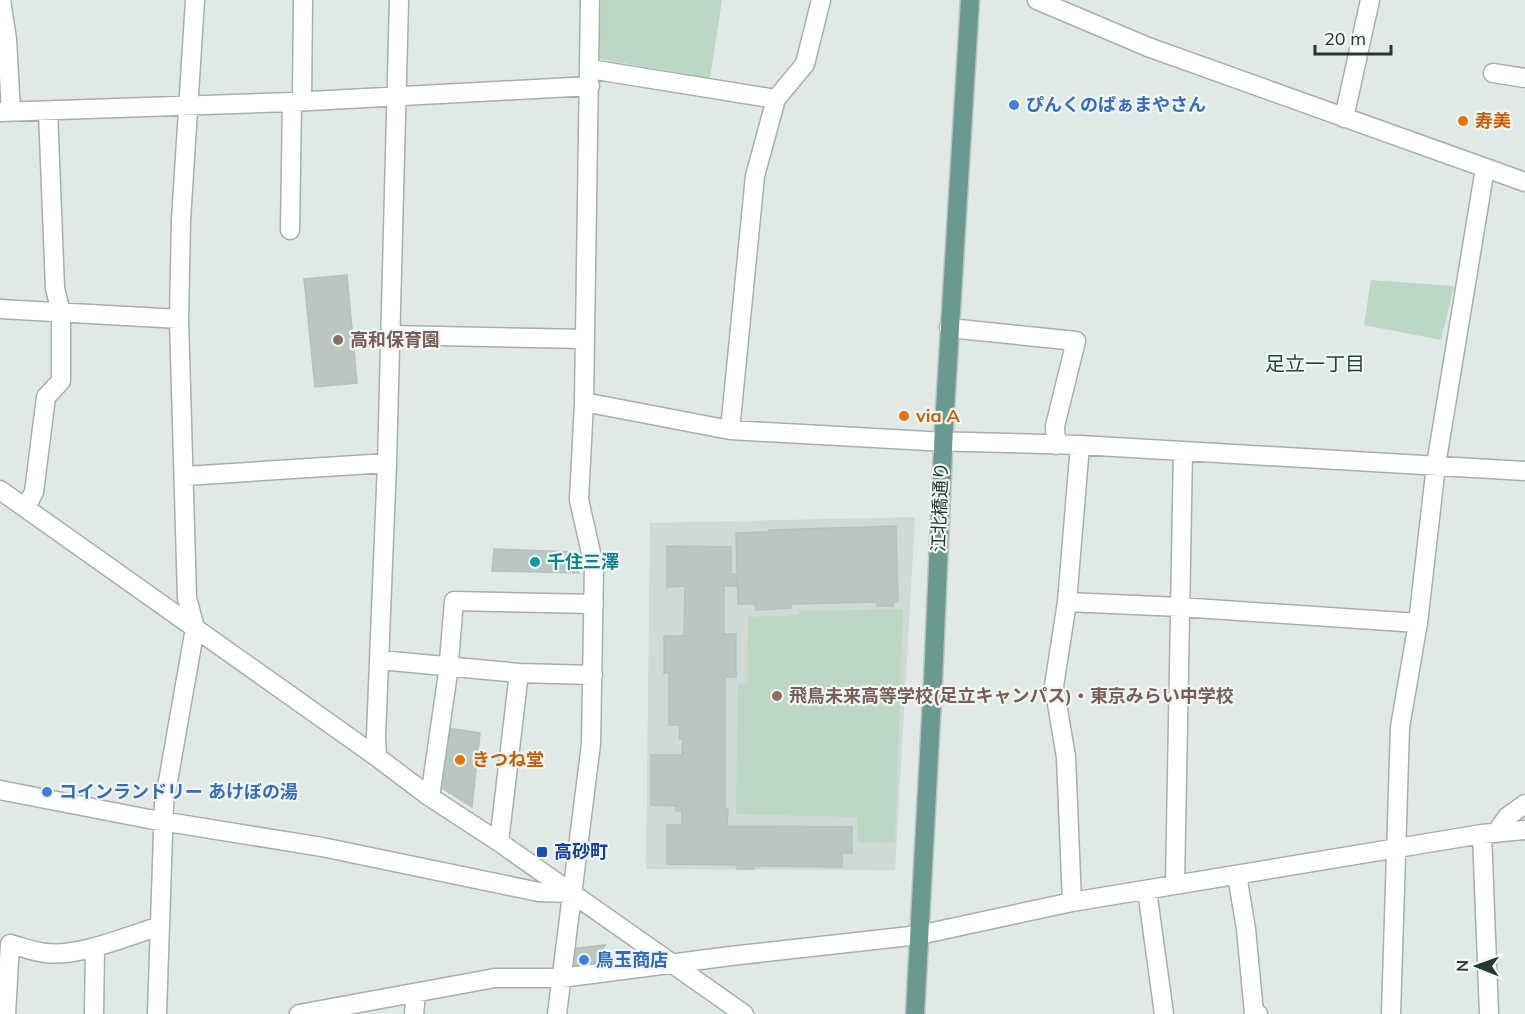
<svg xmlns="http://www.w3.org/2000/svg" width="1525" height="1014" viewBox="0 0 1525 1014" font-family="Mulish,'Noto Sans JP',sans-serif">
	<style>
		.built { fill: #cfd9d5 }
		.green { fill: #bcd8c5 }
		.building { fill: #b9c6c2; stroke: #b4c2bd; stroke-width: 1.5 }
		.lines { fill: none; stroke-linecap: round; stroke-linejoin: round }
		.minor-casing { stroke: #a4b0ad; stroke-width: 21 }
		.major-casing { stroke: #bdc3c2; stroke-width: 21 }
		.minor { stroke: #fff; stroke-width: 18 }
		.major { stroke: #6a9990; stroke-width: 18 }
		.shop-dot { fill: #3f7fe0; stroke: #f0f6f4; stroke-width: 2 }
		.food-dot { fill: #e8710a; stroke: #f0f6f4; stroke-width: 2 }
		.education-dot { fill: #8d6e63; stroke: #f0f6f4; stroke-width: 2 }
		.culture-dot { fill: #0f9aa8; stroke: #f0f6f4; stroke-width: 2 }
		.transit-dot { fill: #1a4fb4; stroke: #f0f6f4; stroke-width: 2 }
		.labels { text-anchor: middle; stroke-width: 4.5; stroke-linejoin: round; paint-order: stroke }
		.shop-label { font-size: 18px; font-weight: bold; fill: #366cbe; stroke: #f0f6f4; text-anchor: start }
		.food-label { font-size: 18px; font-weight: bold; fill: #c56008; stroke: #f0f6f4; text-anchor: start }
		.education-label { font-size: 18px; font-weight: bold; fill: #785e54; stroke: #f0f6f4; text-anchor: start }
		.street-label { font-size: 18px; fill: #233733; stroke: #f0f6f4 }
		.culture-label { font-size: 18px; font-weight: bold; fill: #0d838f; stroke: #f0f6f4; text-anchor: start }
		.transit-label { font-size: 18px; font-weight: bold; fill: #164399; stroke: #f0f6f4; text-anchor: start }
		.neighbourhood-label { font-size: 20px; fill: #224740; stroke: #f0f6f4 }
	</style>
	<rect width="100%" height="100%" fill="#e0e9e6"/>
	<path class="built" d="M915 517 895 870 646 869 650 523Z"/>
	<path class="green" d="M601 0H722L710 78 599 59Z
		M1371 280 1454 286 1441 340 1364 325Z
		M903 609 895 843 858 842 857 817 736 814 738 684 747 683 748 617 799 615V611Z"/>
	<path class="building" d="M347 275 357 383 315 387 304 279Z
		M896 526 898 602H893V606H877L876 602 791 604V608L756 610 755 604H738L736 533 768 532 769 530Z
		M667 546 731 547V574H737V586H724V634H736V677H725V809H728L727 826 852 827V853H842V867L754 866V869H737V865L667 864V825H682V811H676V806L651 805V755H682L683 739H679L680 725H669V673H664V636H684L685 586 667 587Z
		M494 549 575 552 579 573 492 571Z
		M446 728 480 733 472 807 439 786Z
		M605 945 594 971 568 970 570 949Z"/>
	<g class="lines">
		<defs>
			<path id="minor" d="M1 0 7 39 11 112
				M1037 0 1148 47 1525 182
				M590 69 776 99
				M1493 73 1525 78
				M302 101 303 0
				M0 112 292 102 590 86
				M1344 118 1370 0
				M290 230 292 102
				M0 309 179 319
				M949 328 1076 341 1055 426 1056 445
				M390 335 585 339
				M584 402 730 430 928 441 1080 445 1525 471
				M730 430 755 176 776 99 805 64 821 0
				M185 476 387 463
				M0 490 377 757 430 797 499 842 744 1014
				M26 507 34 492 46 397 61 381V313L55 288 48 111
				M1067 602 1180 607 1418 623
				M380 660 519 673 593 675
				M377 757 376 736 387 463 399 0
				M0 790 149 819 322 847 539 892 571 893
				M430 797 448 673 454 601 594 604
				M1496 833 1507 817 1525 804
				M1482 834 1489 1014
				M499 842 519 673
				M1237 875 1246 929 1254 1013 1258 1014
				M1175 885 1183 451
				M1147 890 1164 1014
				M1072 902 1066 757 1054 686 1067 602 1080 445
				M6 1014 10 944C22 947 34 952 46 953 79 957 128 936 160 926
				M94 1014 95 947
				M157 1014 164 804 195 628 187 598 179 319 181 220 195 0
				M299 1014 495 978H561L731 956 919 935 1072 902 1482 834 1525 830
				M414 1014 416 994
				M557 1014 591 744 594 566 579 500 584 402 590 0
				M1391 1014 1400 727 1418 623 1436 465 1485 168"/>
			<path id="major" d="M915 1014 933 681 944 426 970 0"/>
		</defs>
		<use href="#minor" class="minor-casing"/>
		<use href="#major" class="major-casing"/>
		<use href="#minor" class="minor"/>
		<use href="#major" class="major"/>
	</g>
	<g class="shop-dot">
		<circle cx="1014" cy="105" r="6"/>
		<circle cx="47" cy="792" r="6"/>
		<circle cx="584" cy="960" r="6"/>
	</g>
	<g class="food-dot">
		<circle cx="1463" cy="121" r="6"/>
		<circle cx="904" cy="416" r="6"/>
		<circle cx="460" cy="760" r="6"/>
	</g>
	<g class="education-dot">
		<circle cx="338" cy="340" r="6"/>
		<circle cx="777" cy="696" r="6"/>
	</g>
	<circle class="culture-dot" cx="535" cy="562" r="6"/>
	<rect class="transit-dot" x="536" y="846" width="12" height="12" rx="3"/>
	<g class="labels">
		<g class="shop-label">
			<text x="1026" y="111">ぴんくのぱぁまやさん</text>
			<text x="59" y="798">コインランドリー あけぼの湯</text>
			<text x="596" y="966">鳥玉商店</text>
		</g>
		<g class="food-label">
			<text x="1475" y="127">寿美</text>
			<text x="916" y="422">via A</text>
			<text x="472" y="766">きつね堂</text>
		</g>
		<g class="education-label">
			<text x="350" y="346">高和保育園</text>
			<text x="789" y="702">飛鳥未来高等学校(足立キャンパス)・東京みらい中学校</text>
		</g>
		<g class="street-label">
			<text transform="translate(940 507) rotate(-88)" y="6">江北橋通り</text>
		</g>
		<g class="culture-label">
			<text x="547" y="568">千住三澤</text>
		</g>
		<g class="transit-label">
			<text x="554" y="858">高砂町</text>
		</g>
		<g class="neighbourhood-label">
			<text x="1315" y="371">足立一丁目</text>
		</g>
	</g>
	<g transform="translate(1477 966) rotate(271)" stroke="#f0f6f4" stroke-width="4.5" paint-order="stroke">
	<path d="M0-4.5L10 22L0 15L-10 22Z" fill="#233733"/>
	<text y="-9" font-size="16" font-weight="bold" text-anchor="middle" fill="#233733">N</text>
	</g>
	<path d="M1315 45v9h76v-9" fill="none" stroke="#233733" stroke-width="3"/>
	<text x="1324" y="45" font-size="18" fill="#233733" stroke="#f0f6f4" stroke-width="4.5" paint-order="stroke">20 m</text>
</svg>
